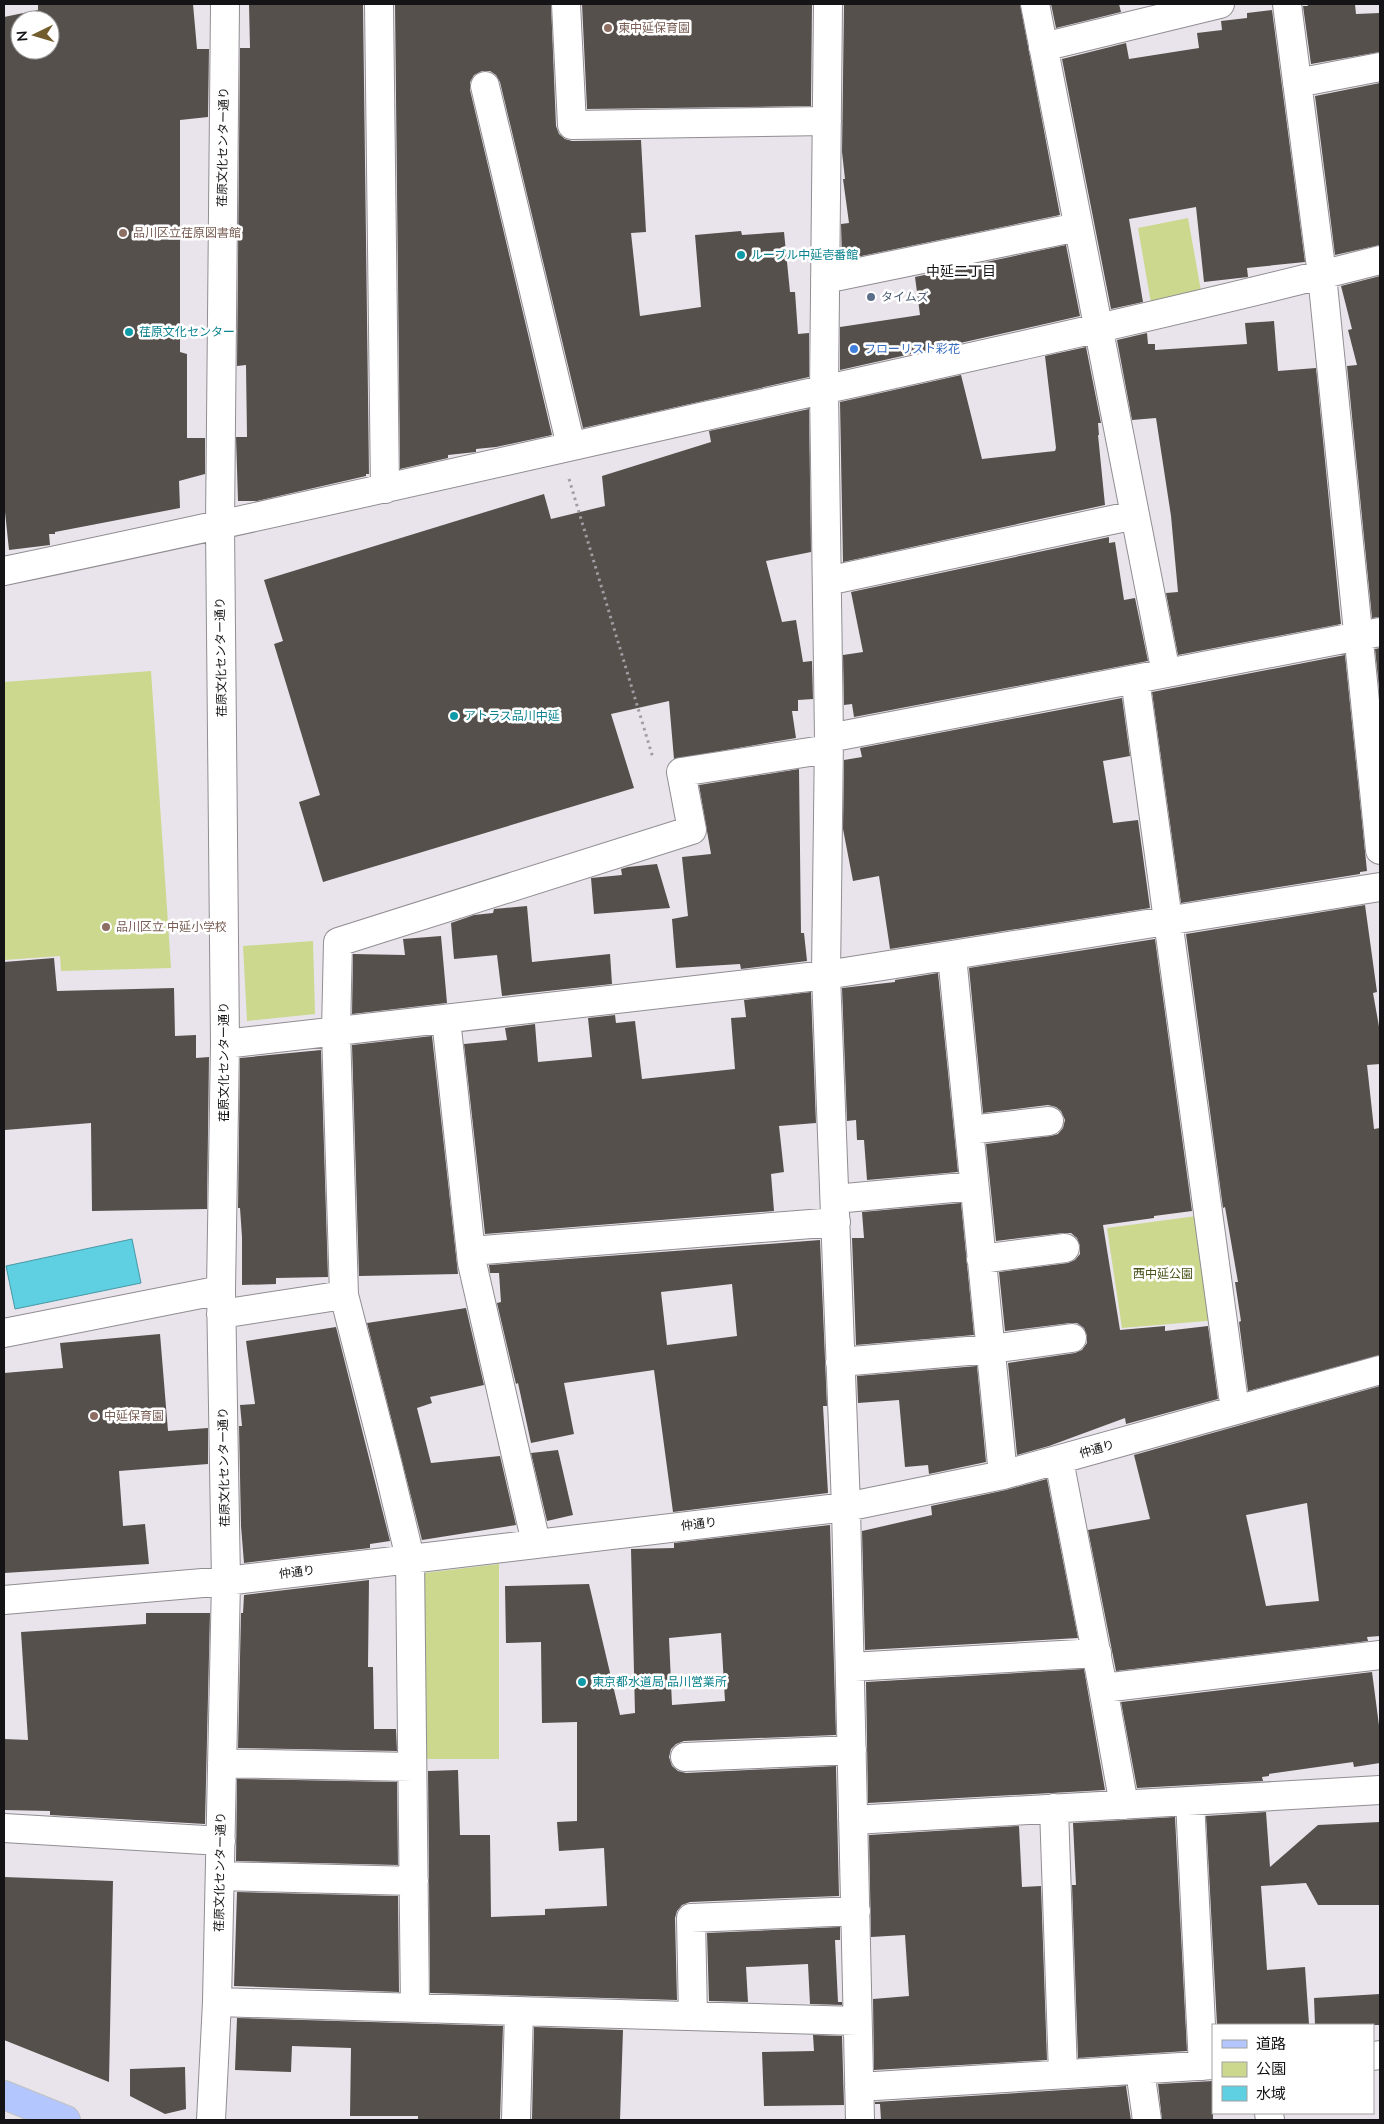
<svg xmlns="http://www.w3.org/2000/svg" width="1384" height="2124" viewBox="0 0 1384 2124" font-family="Lato,'Noto Sans JP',sans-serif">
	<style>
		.green { fill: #cbd88e }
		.water { fill: #5ed0e2; stroke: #4897a4 }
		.building { fill: #55504c; fill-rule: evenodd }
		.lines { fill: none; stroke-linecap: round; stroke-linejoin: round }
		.minor-casing { stroke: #918d92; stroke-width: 30 }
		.major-casing { stroke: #c2c2c2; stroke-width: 30 }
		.path { stroke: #a09da2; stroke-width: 3; stroke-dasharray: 2.5 4; stroke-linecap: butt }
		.minor { stroke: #fff; stroke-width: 28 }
		.major { stroke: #b3c6fd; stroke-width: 28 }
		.education-dot { fill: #8d6e63; stroke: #fff; stroke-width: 2 }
		.culture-dot { fill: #0f9aa8; stroke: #fff; stroke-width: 2 }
		.service-dot { fill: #5c6f8a; stroke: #fff; stroke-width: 2 }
		.shop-dot { fill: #3f7fe0; stroke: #fff; stroke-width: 2 }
		.labels { text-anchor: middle; stroke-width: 5; stroke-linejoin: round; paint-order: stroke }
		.education-label { font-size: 12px; fill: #785e54; stroke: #fff; text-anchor: start }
		.street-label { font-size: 12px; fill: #141315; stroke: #fff }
		.culture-label { font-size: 12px; fill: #0d838f; stroke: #fff; text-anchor: start }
		.service-label { font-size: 12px; fill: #4e5e75; stroke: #fff; text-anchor: start }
		.shop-label { font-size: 12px; fill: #366cbe; stroke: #fff; text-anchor: start }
		.park-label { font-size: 12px; fill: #4a5218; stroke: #fff }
		.neighbourhood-label { font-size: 14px; fill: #141315; stroke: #fff }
	</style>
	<rect width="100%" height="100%" fill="#e9e4eb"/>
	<path class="green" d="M1188 218 1201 291 1151 303 1138 228Z
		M151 671 171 968 61 971 60 956 4 960V682Z
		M313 941 315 1014 247 1021 243 946Z
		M1204 1215 1218 1320 1122 1328 1107 1228Z
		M499 1564V1759H416V1574Z"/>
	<path class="water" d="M132 1239 141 1283 15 1309 6 1266Z"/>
	<path class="building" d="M38 4H193L197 49H209L208 117 180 120V352L187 354V438H205V474L179 481 180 508 55 532V534H49L50 545 9 550 5 512H4V17L38 10ZM20 20H50V50H20Z
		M249 4H363L369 474H366V476L257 501H238L236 437H247L246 365 237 366 240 48H250Z
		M395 4H551L556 126 559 134 565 139 572 141 641 140 646 232 631 233 640 316 701 307 695 235 741 231 742 235 784 232 790 292H795L798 334 809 333V377L583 428 500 82 496 75 490 71H482L474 75 470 82V90L552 435 496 447 476 449V452L448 455V458L400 469Z
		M582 4H812L811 106 587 109Z
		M844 4H1020L1060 215 842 260 841 224 849 223 843 179H845L842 152Z
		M1051 4H1119L1121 12 1056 28Z
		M1307 4H1355L1356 14 1380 13V52L1311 64 1303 6H1308Z
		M1272 10 1305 262 1247 268 1248 277 1204 282 1196 207 1129 219 1143 302 1111 309 1062 59 1126 43 1129 59 1199 48 1197 33 1222 30 1221 21 1247 18V13Z
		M1380 83V245L1335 255 1315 96Z
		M1066 245 1080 316 840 370V327L920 315 915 277Z
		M1380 276V617L1372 618 1347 366 1357 365 1348 330 1352 329 1341 286Z
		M1274 321 1278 371 1316 368 1341 624 1178 655 1166 593 1178 592 1171 516 1156 418 1132 420 1117 340 1147 333 1148 344H1155V350L1247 344 1245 323Z
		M1086 347 1101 423H1098L1099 435H1098L1105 505 843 562 840 402 961 375 982 459 1055 451 1056 448 1045 356Z
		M809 409 811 552 766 561 782 622 796 620 803 662 812 661 813 699 798 700V711H792L796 738 674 759 669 701 611 714 634 788 323 882 299 802 320 795 274 644 283 641 264 580 544 494 551 519 605 506 602 476 711 442 709 431Z
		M1109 537V543L1115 542 1124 600 1135 598 1148 661 854 717 852 704 844 705 843 655 863 652 851 592Z
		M1380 648V697L1375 649Z
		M1345 655 1367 871 1360 872V874L1181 903 1152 692Z
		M1122 698 1130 756 1103 761 1113 823 1138 820 1150 908 890 949 879 876 853 881 843 829 844 760 862 757 860 748Z
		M799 769 801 933H804L807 961 741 969 740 964 676 968 672 919 688 916 682 857 711 854 699 785Z
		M657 864 670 908 594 914 591 878 622 875 621 869 628 867Z
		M1365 905 1377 992 1373 993 1380 1032V1064L1367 1065 1374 1129 1380 1128V1355L1248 1391 1239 1322 1241 1321 1235 1282H1238L1225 1207 1223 1208 1186 934Z
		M527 906 532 962 610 954 612 984 502 996 497 955 454 959 451 923 474 915 493 913 494 909Z
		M441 936 447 1003 352 1014 353 954 405 955 403 939Z
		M1155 939 1192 1211 1154 1216V1218L1103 1225 1120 1330 1165 1326V1331L1208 1326 1218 1399 1126 1424 1125 1418 1049 1446 1017 1455 1008 1363 1075 1353 1082 1350 1087 1343V1336L1084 1328 1077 1323H1070L1005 1331 999 1272 1068 1263 1075 1260 1080 1254V1246L1077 1238 1071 1233H1063L996 1241 986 1144 1051 1136 1058 1134 1063 1128 1065 1120 1061 1111 1056 1107 1048 1105 983 1113 969 968Z
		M54 958 57 991 174 988 175 1036 196 1035V1058L209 1057 207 1209 92 1211 91 1123 5 1130 4 962Z
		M938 973 958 1172 867 1180 864 1140H857L856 1120 847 1121 842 988 895 982V980Z
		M811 992 816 1123 779 1126 784 1172 771 1174 774 1211 485 1234 464 1044 507 1040 505 1028 535 1024 538 1062 592 1057 588 1018 615 1015 616 1023 635 1021 642 1079 735 1069 731 1018 746 1017 744 1000Z
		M432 1036 458 1274 359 1276 352 1045Z
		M321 1050 328 1277 276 1278V1284L242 1285V1237L240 1208H238L240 1058Z
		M961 1203 974 1335 856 1345 852 1238H864L862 1212Z
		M820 1240 827 1406H823L828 1493 673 1512 654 1370 564 1383 574 1434 531 1443 518 1383 516 1384 497 1303 501 1302 499 1273H490L489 1265ZM732 1284 737 1336 667 1345 661 1292Z
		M466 1308 484 1385 430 1397 432 1403 417 1408 431 1463 500 1456 516 1525 422 1540 367 1323Z
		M336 1327 390 1541 370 1544V1548L244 1563 241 1526 239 1426H242L240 1405 255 1404 246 1341Z
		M160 1334 168 1431 208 1428V1464L119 1471 123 1526 145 1524 149 1564 4 1573V1373L63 1368 60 1343Z
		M977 1366 986 1462 929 1474 928 1465 905 1467 899 1400 858 1403 857 1376Z
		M1380 1386V1636L1367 1637 1368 1641 1116 1671 1088 1530 1150 1519 1134 1455ZM1307 1503 1319 1601 1266 1606 1246 1515Z
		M558 1450 573 1515 547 1521 531 1453Z
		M1047 1479 1078 1638 865 1650 862 1531 932 1515 931 1506 1006 1490Z
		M830 1525 836 1735 684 1741 676 1744 671 1749 669 1757 672 1766 678 1771 686 1773 836 1766 839 1896 690 1902 682 1905 677 1911 675 1918 677 2000 430 1993 428 1771 458 1770 460 1835H490L491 1917 545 1915V1909L607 1906 604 1848 559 1851 557 1822 577 1821V1722L542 1723 541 1642 506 1643 505 1586 589 1584 620 1715 635 1713 631 1549 674 1548V1543ZM721 1633 725 1701 672 1705 669 1638Z
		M369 1580 368 1667H373L374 1729H396L397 1751 238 1748 241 1613H243L244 1595Z
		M146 1613H210L205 1824 50 1815V1811L4 1810V1739L28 1740 21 1632 146 1624Z
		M1084 1669 1105 1790 868 1803 866 1682Z
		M1372 1672 1380 1733V1763L1354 1767 1353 1762 1269 1774V1776L1262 1777 1263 1781 1137 1788 1121 1702Z
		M237 1779 397 1782 398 1865 236 1861Z
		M1266 1812 1270 1867 1318 1825 1380 1822V1905H1318L1306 1883 1261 1886 1267 1970 1305 1967 1309 2024 1217 2025 1206 1816Z
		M1175 1817 1187 2051 1078 2058 1072 1885H1076L1073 1823Z
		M1019 1826 1022 1887 1041 1886 1047 2060 874 2070 873 1999 909 1996 905 1935 871 1937 869 1835Z
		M4 1877 113 1881 109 2082 4 2040Z
		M237 1892 398 1896 399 1992 234 1986Z
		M840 1927V1940H835L838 2002H842V2005L810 2004 808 1964 746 1967 748 2002 709 2001 707 1933Z
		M1380 1994V2025H1315L1314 1998Z
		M237 2018 503 2026 500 2120H418V2116H350L351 2048 292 2046 291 2072 235 2070Z
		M534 2027 623 2030 620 2120H532Z
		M813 2035 842 2036 844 2105 764 2106 762 2052 814 2051Z
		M185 2067 186 2109 165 2114 130 2096V2069Z
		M1213 2081V2120H1162L1158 2084Z
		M1126 2086 1131 2120H881L880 2104H875V2102Z"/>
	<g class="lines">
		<defs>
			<path id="minor" d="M379 4 385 489
				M566 4 572 125 827 121
				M828 4 824 390 829 738 826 975 846 1507 860 2120
				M1035 4 1166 673
				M1287 4 1322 275 1380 850
				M1043 47 1220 4
				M1297 83 1380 67
				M485 86 571 446
				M825 279 1078 227
				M4 571C240 522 475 468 710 415 934 365 1158 317 1380 260
				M827 581 1135 515
				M1135 679 1235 1410
				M829 738 1380 632
				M952 956 1003 1475
				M446 1019 472 1263 536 1543
				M225 1044 826 975 1380 887
				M969 1130 1049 1121
				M835 1199 974 1186
				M471 1251 836 1222
				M981 1259 1065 1248
				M344 1295 388 1466 410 1558 415 2008
				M221 1314 344 1295 336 1031 338 942 692 830 681 772 829 749
				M4 1333 221 1290
				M840 1362 991 1349 1072 1338
				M1059 1460 1103 1688 1124 1805
				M4 1600 226 1581 846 1507 1003 1475 1380 1370
				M850 1667 1097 1653
				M1103 1688 1380 1655
				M685 1757 852 1750
				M222 1763 412 1767
				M1190 1801 1203 2066
				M1054 1808 1063 2074
				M853 1820 1380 1790
				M4 1828 221 1841
				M220 1876 414 1881
				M217 2002 857 2021
				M693 2016 691 1918 856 1911
				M1373 2056 1380 2055
				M1140 2070 1147 2120
				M859 2087 1213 2065
				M1269 2113 1270 2120
				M211 2120 217 2002 226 1581 221 1290 225 1044 220 526 225 4
				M516 2120 519 2011"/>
			<path id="major" d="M4 2095 66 2120"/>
		</defs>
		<use href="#minor" class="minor-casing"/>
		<use href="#major" class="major-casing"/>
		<path class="path" d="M569 479 653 758"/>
		<use href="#minor" class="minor"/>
		<use href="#major" class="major"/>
	</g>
	<g class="education-dot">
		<circle cx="608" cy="28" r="5"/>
		<circle cx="123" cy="233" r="5"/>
		<circle cx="106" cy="927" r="5"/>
		<circle cx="94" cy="1416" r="5"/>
	</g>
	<g class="culture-dot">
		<circle cx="741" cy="255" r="5"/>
		<circle cx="129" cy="332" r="5"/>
		<circle cx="454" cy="716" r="5"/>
		<circle cx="582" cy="1682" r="5"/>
	</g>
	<circle class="service-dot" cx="871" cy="297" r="5"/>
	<circle class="shop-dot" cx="854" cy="349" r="5"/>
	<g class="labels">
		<g class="education-label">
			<text x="618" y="32">東中延保育園</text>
			<text x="133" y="237">品川区立荏原図書館</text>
			<text x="116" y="931">品川区立 中延小学校</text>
			<text x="104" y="1420">中延保育園</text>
		</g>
		<g class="street-label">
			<text transform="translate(223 147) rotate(-89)" y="4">荏原文化センター通り</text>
			<text transform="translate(221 657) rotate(-91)" y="4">荏原文化センター通り</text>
			<text transform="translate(224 1062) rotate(-90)" y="4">荏原文化センター通り</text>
			<text transform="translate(1097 1449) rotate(-16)" y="4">仲通り</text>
			<text transform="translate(224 1467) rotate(-91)" y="4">荏原文化センター通り</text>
			<text transform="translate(699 1524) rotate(-7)" y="4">仲通り</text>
			<text transform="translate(297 1572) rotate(-7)" y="4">仲通り</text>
			<text transform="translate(220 1872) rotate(-89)" y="4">荏原文化センター通り</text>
		</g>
		<g class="culture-label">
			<text x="751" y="259">ルーブル中延壱番館</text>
			<text x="139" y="336">荏原文化センター</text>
			<text x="464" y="720">アトラス品川中延</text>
			<text x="592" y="1686">東京都水道局 品川営業所</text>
		</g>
		<g class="service-label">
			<text x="881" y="301">タイムズ</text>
		</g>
		<g class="shop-label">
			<text x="864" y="353">フローリスト彩花</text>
		</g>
		<g class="park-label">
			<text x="1163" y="1278">西中延公園</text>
		</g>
		<g class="neighbourhood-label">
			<text x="961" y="276">中延二丁目</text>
		</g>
	</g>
	<rect width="1384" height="2124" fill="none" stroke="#141315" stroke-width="10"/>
	<rect x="1212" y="2024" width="162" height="90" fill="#ffffff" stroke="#a1a1a1"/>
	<rect x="1222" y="2040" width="25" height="8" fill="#b3c6fd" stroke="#a1a1a1"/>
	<text x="1256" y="2049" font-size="15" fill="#141315">道路</text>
	<rect x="1222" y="2062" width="25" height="15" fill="#cbd88e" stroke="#a1a1a1"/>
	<text x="1256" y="2074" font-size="15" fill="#141315">公園</text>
	<rect x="1222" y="2086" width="25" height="15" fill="#5ed0e2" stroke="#a1a1a1"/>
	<text x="1256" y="2099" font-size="15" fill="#141315">水域</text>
	<g transform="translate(35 35) rotate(265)"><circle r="24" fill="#ffffff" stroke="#a1a1a1"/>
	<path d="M0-4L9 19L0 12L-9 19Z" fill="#735d2d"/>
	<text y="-8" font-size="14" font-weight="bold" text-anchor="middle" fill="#141315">N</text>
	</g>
</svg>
